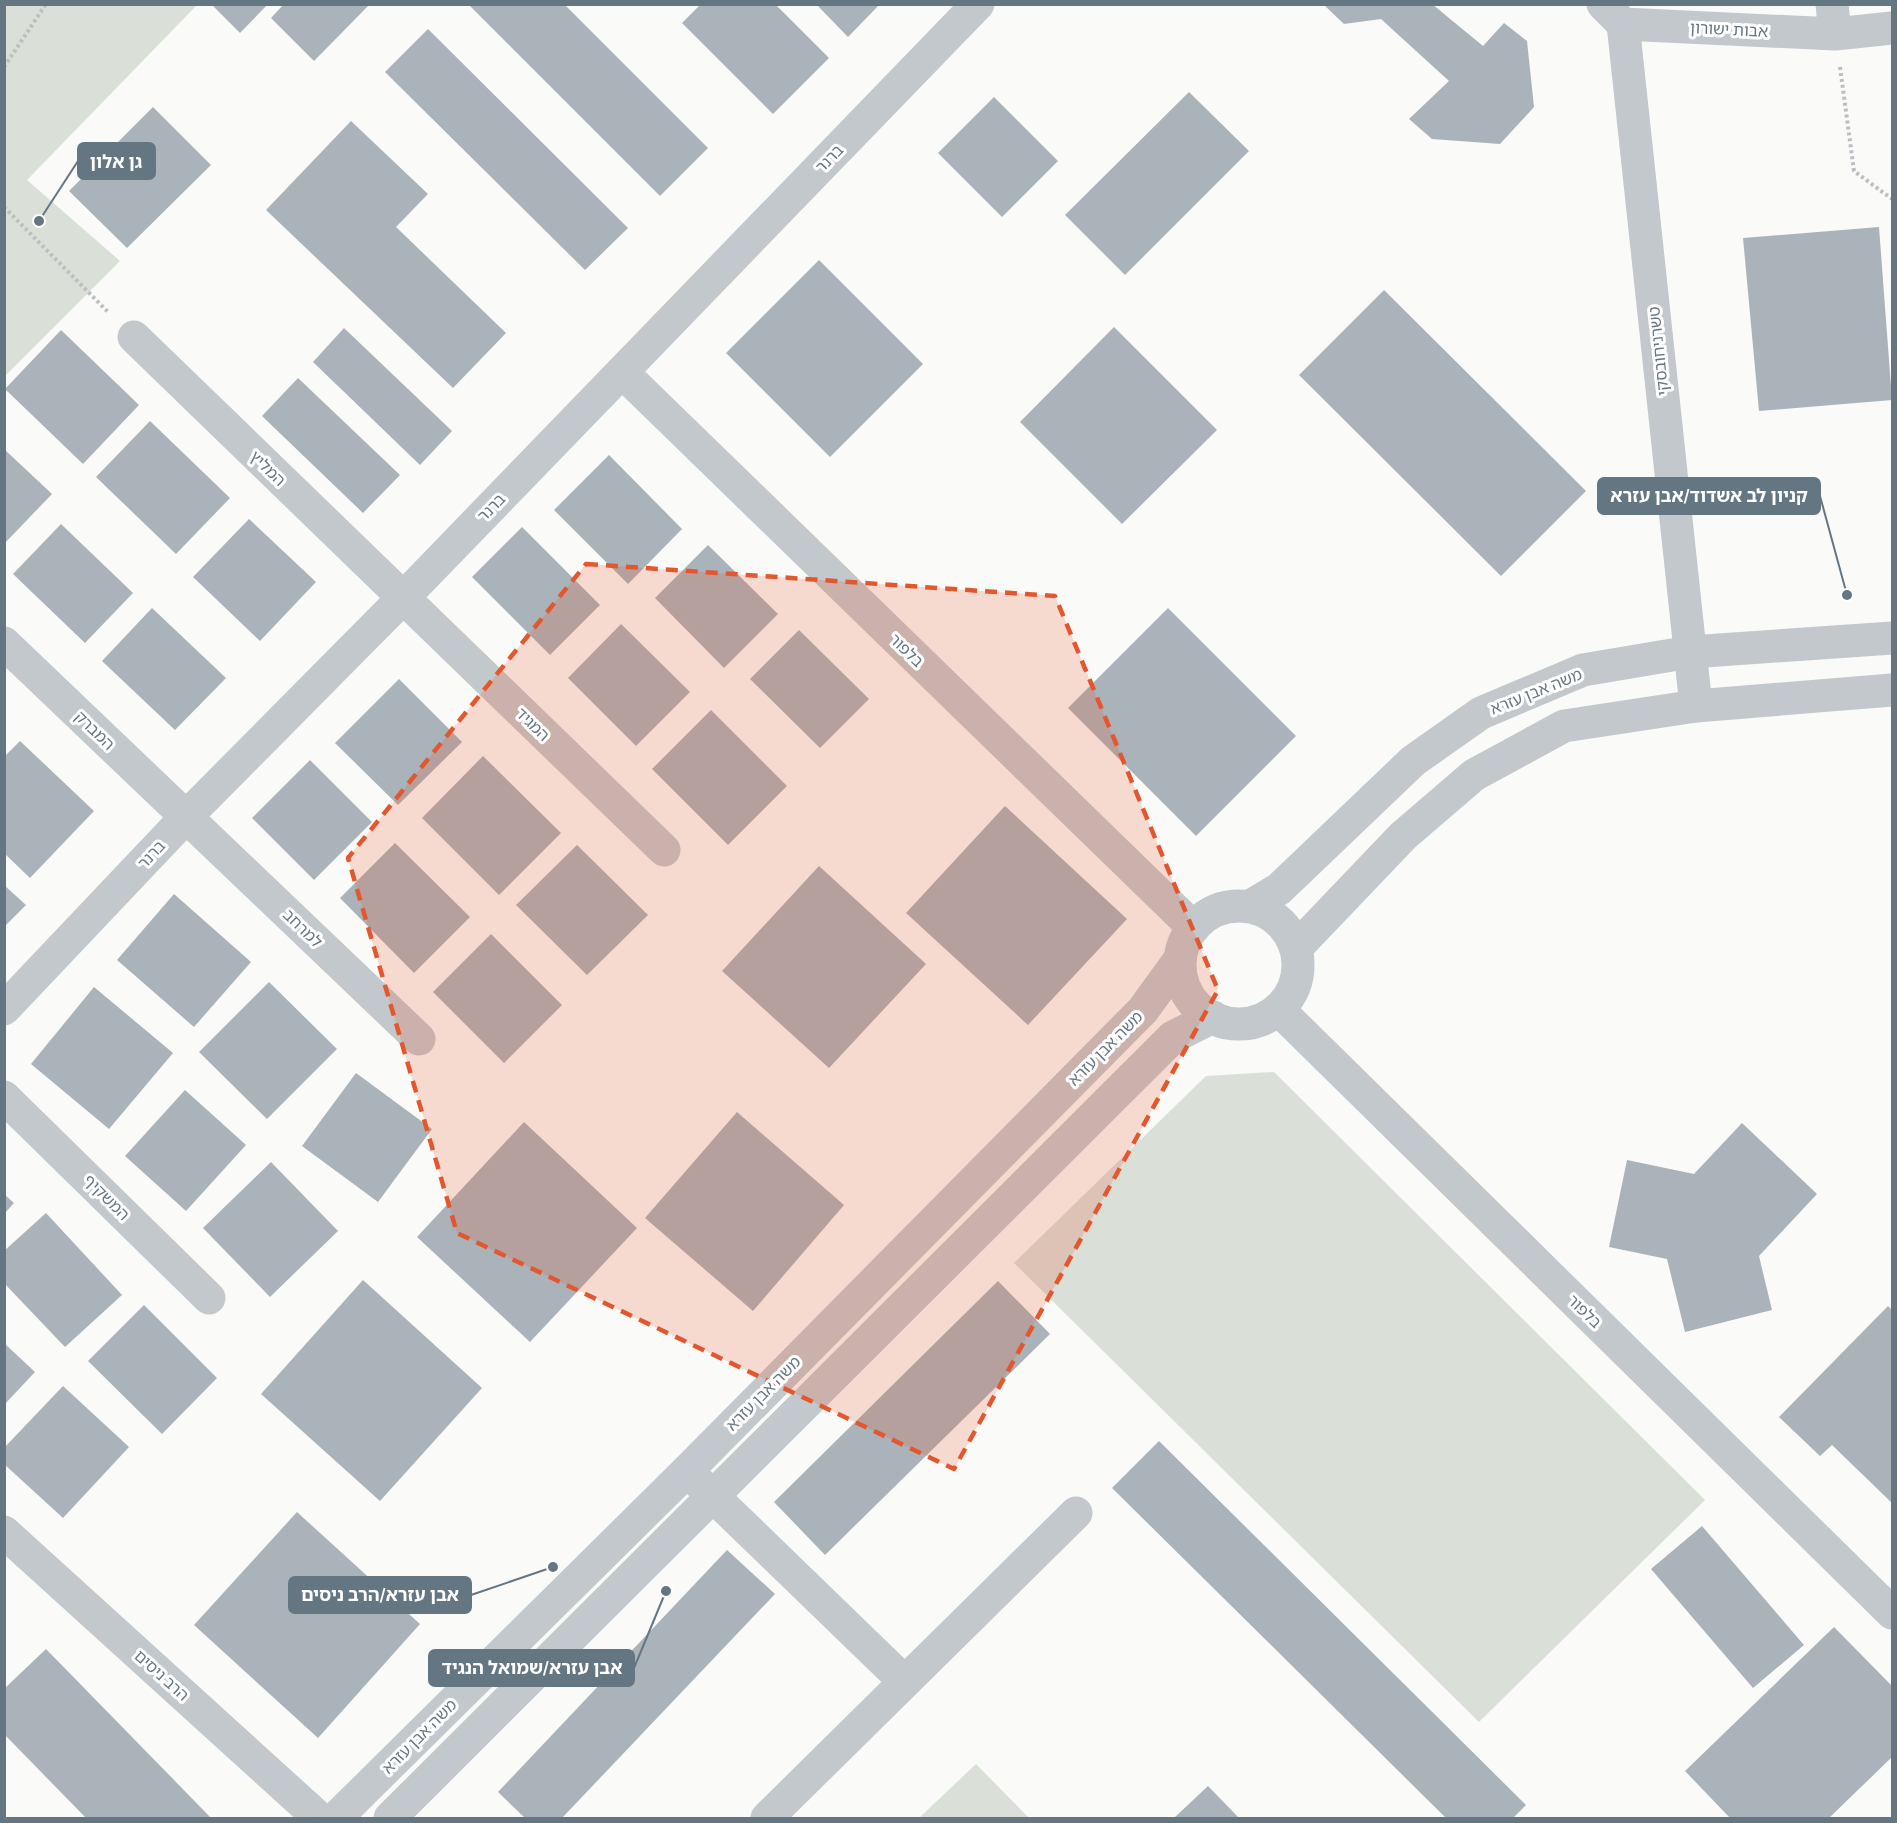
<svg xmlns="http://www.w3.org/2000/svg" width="1897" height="1823" viewBox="0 0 1897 1823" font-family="'Roboto Condensed','Noto Sans Hebrew',sans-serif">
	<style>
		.green { fill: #dadfd7 }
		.building { fill: #aab3b9 }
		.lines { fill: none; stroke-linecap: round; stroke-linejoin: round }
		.path { stroke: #bbbfc2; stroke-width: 4; stroke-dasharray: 3 3; stroke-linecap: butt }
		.minor { stroke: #c3c8cc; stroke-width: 33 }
		.tertiary { stroke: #c3c8cc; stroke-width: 33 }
		.marked { fill: #e4572e; fill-opacity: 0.2; stroke: #e4572e; stroke-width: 4.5; stroke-dasharray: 12 8; stroke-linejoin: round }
		.labels { text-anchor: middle; stroke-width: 6; stroke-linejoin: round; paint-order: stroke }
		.street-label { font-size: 16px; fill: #657683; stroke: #fff }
		.leader { fill: none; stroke: #657683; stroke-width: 2 }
		.callout-dot { fill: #657683; stroke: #fff; stroke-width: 2 }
		.callout { fill: #657683; stroke: #657683; stroke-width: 2 }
		.callout-label { font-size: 18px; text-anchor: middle; font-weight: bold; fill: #fff }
	</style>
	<rect width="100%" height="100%" fill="#fafaf8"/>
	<path class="green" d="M5 4 197 5 27 180 120 261 5 376Z
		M1274 1072 1705 1500 1479 1722 1014 1263 1206 1076Z
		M976 1764 1029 1818H919Z"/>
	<path class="building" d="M211 4H268L240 33Z
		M284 4H370L314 61 271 18Z
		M468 4H564L708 148 660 196Z
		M701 4H775L829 58 773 114 682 23Z
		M816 4H880L848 37Z
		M1323 4H1432L1483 46 1504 23 1527 41 1534 107 1500 144 1432 139 1409 119 1449 81 1381 19 1344 24Z
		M428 29 628 228 585 270 385 72Z
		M1189 92 1249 151 1125 275 1065 215Z
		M994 97 1058 161 1002 217 938 153Z
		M153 107 211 165 127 248 69 191Z
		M351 121 428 194 396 227 506 333 453 388 266 210Z
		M1879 227 1892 400 1759 411 1743 238Z
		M819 260 923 364 830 457 726 353Z
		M1384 290 1586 491 1501 576 1299 375Z
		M1114 327 1217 430 1122 524 1020 422Z
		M344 328 452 431 420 465 313 362Z
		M61 330 139 405 83 464 5 389Z
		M298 378 400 475 363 513 262 416Z
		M150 421 230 498 176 554 96 477Z
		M4 449 52 494 4 544Z
		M609 455 682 529 628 584 554 510Z
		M249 519 316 582 260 641 193 577Z
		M61 524 133 593 85 643 13 574Z
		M522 527 600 605 550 655 472 577Z
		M708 545 778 614 724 668 655 598Z
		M152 608 226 678 175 730 102 661Z
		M1168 608 1296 736 1196 836 1068 708Z
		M621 624 690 692 636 746 568 678Z
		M799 630 869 699 820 748 750 679Z
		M399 679 462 742 398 805 335 743Z
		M711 710 787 786 728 845 652 769Z
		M20 741 94 811 30 878 4 853V757Z
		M483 756 561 833 499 895 422 818Z
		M310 760 372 822 314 880 252 818Z
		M1005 806 1127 919 1028 1025 906 913Z
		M395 843 470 917 414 973 340 898Z
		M577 845 648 915 587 975 516 905Z
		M819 866 926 964 829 1068 722 971Z
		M4 885 26 905 4 927Z
		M174 894 251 962 194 1027 117 960Z
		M491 934 562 1005 504 1063 433 992Z
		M269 982 337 1049 267 1119 199 1052Z
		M94 987 173 1053 109 1129 31 1064Z
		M356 1073 432 1129 378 1202 302 1146Z
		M185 1090 246 1145 186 1211 125 1156Z
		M737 1112 844 1205 753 1311 645 1218Z
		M524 1122 637 1228 530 1342 417 1237Z
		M1742 1123 1817 1194 1759 1256 1772 1310 1685 1332 1667 1259 1609 1247 1627 1160 1694 1174Z
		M271 1162 338 1231 270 1297 203 1228Z
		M4 1194 14 1203 4 1214Z
		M46 1213 122 1295 65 1347 4 1283V1251Z
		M363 1280 482 1388 380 1501 261 1394Z
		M998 1281 1050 1334 825 1555 774 1502Z
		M144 1305 217 1378 162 1434 88 1361Z
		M1888 1306 1892 1310V1503L1832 1445 1820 1456 1779 1417Z
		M4 1343 35 1372 4 1405Z
		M63 1386 129 1447 63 1518 4 1464V1448Z
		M1159 1441 1526 1805 1513 1818H1446L1112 1488Z
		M297 1512 420 1624 318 1738 194 1625Z
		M1702 1526 1804 1645 1753 1688 1651 1569Z
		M727 1550 775 1594 562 1818H525L498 1792Z
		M1834 1627 1892 1686V1757L1829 1818H1730L1685 1771Z
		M46 1649 174 1780 211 1818H86L4 1734V1689Z
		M1208 1786 1239 1818H1174Z"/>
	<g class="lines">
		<path class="path" d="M4 67 46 4
			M1840 67 1854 171 1892 199
			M4 207 109 313"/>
		<path class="minor" d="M1603 4 1623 24 1696 706
			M1832 4 1835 34
			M1623 24 1835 34 1892 28
			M134 337 664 850
			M622 372 1193 927
			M4 643 419 1039
			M4 1009 186 817 403 598 978 4
			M1278 1009 1892 1613
			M4 1097 209 1298
			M687 1471 905 1682
			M4 1532 319 1818
			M767 1818 1076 1513"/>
		<path class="tertiary" d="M1180 965a59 59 0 1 1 118 0a59 59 0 1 1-118 0Z
			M1249 907 1279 889 1413 761 1481 713 1583 670 1690 652 1892 638
			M1296 948 1403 836 1474 775 1564 726 1696 706 1892 690
			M336 1818 687 1471 1143 1010 1180 959
			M390 1818 1173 1037 1213 1017"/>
	</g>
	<path class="marked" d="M586 564 1055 596 1218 990 954 1469 457 1233 348 858Z"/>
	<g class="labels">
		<g class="street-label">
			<text transform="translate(1729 29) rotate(3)" y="6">אבות ישורון</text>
			<text transform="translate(829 158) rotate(-46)" y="6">ברנר</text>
			<text transform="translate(1658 351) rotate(-96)" y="6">טשרניחובסקי</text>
			<text transform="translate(268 468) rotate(44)" y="6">המליץ</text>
			<text transform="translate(491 507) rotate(-46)" y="6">ברנר</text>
			<text transform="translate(907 650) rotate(44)" y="6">בלפור</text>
			<text transform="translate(1536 691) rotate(-22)" y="6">משה אבן עזרא</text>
			<text transform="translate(533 724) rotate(44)" y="6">המגיד</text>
			<text transform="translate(95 730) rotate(44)" y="6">המברק</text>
			<text transform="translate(151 854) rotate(-47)" y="6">ברנר</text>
			<text transform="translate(303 928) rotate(44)" y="6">למרחב</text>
			<text transform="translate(1105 1048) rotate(-45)" y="6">משה אבן עזרא</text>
			<text transform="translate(107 1197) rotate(45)" y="6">המשקיף</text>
			<text transform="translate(1585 1311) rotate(44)" y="6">בלפור</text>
			<text transform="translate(763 1393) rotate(-45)" y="6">משה אבן עזרא</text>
			<text transform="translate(162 1675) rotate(42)" y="6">הרב ניסים</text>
			<text transform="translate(419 1736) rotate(-45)" y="6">משה אבן עזרא</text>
		</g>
	</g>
	<path class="leader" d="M39 221L78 161M1847 595L1820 496M553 1567L471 1595M666 1591L634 1668"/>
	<g class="callout-dot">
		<circle cx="39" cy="221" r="6"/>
		<circle cx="1847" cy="595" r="6"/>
		<circle cx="553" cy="1567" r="6"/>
		<circle cx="666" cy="1591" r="6"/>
	</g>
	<g class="callout">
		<rect x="78" y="143" width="77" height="36" rx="6"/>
		<rect x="1598" y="478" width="222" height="36" rx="6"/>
		<rect x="289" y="1577" width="182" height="36" rx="6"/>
		<rect x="429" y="1650" width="205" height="36" rx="6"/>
	</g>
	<g class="callout-label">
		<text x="116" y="168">גן אלון</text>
		<text x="1709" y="502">קניון לב אשדוד/אבן עזרא</text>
		<text x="380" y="1601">אבן עזרא/הרב ניסים</text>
		<text x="532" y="1674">אבן עזרא/שמואל הנגיד</text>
	</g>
	<rect width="1897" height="1823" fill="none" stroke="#657683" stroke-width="12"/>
</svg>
